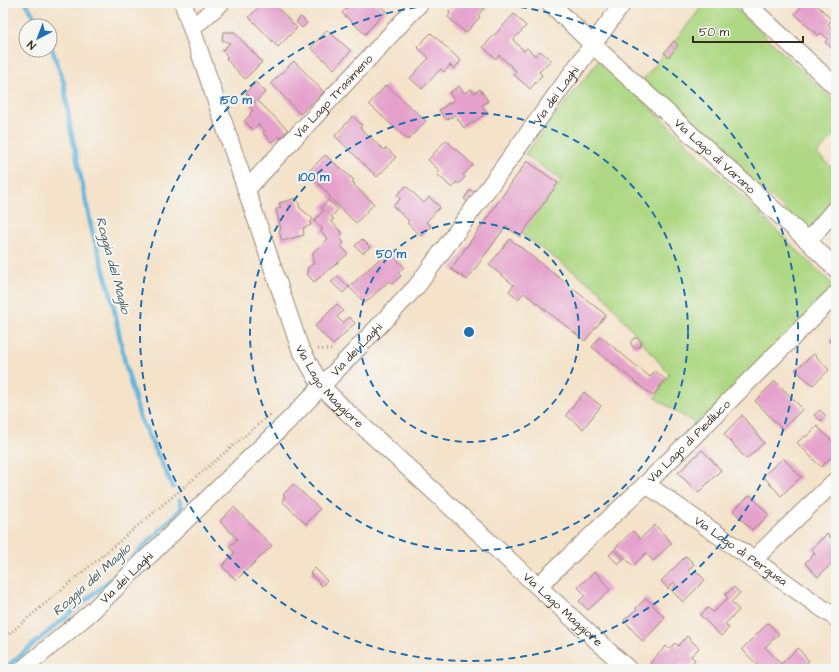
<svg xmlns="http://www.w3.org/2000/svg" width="839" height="672" viewBox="0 0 839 672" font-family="'Architects Daughter',sans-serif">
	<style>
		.green { fill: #aed884; stroke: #748151 }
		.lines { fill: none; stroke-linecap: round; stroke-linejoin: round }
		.stream { stroke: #60b5dc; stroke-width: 4.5 }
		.building { fill: #e5a1cc }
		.minor-casing { stroke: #988674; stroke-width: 19 }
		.path { stroke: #988674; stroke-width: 2.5; stroke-dasharray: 1 3; stroke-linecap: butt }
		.minor { stroke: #fff; stroke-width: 17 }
		.ring { fill: none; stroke: #1f6fb2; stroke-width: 2; stroke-dasharray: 7 5 }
		.labels { text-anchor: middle; stroke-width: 4; stroke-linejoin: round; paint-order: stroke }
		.street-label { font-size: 12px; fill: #3b2a1e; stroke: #f6f6f2 }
		.water-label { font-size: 13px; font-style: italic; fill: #485b60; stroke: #f6f6f2 }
		.centre { fill: #1f6fb2; stroke: #f6f6f2; stroke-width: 2 }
		.ring-label { font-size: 12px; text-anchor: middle; font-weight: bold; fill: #1f6fb2; stroke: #f6f6f2; stroke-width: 4; stroke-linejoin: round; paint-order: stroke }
	</style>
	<rect width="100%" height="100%" fill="#f6f6f2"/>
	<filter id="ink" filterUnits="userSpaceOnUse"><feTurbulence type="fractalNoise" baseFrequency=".025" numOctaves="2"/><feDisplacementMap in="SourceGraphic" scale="8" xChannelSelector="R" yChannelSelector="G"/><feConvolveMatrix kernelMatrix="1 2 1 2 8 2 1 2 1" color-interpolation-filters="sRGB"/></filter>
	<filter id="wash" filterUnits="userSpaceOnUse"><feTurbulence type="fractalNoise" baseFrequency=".012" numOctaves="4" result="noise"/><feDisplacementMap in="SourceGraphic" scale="16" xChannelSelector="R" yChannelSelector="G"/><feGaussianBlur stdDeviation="0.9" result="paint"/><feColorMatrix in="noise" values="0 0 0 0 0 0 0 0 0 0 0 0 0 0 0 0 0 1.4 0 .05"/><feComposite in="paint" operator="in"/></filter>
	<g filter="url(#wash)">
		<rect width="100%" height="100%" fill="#f4e2c9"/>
		<path class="green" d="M705 3H730L836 103V133L817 154 836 171V201L808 231 643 80Z
			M600 59 834 286 731 398 694 423 655 398 669 374 599 290 523 235V229L562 181 525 154Z"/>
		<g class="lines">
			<path class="stream" d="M26 3 40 26
				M50 43 64 83 70 126 92 231 112 298 125 363 140 417 173 487
				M4 669 111 579 182 508 179 500"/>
		</g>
		<g id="blocks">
			<path class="building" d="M263 3H273L297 28 278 47 249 17Z
				M352 3H377L386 11 365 34 342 13Z
				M460 3H489L478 15 480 17 466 33 448 17 450 14 449 12Z
				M805 3H815L832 20 828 24 834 31 836 29V52L825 42 828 39 821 33 818 36 795 14Z
				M514 14 526 26 513 40 524 51 527 48 535 56 540 51 551 60 539 72 542 75 530 89 513 74 516 71 499 55 496 59 483 47Z
				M301 17 307 23 302 28 296 22Z
				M327 30 351 51 334 69 311 48Z
				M223 32H234L262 62 245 79 226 59 228 57 222 51 230 43 222 40Z
				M431 33 461 61 454 69 450 65 444 72 441 69 422 89 410 78 429 58 417 47Z
				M674 41 678 45 669 57 664 53Z
				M294 61 324 92 300 114 271 83Z
				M255 82 266 92 257 100 288 130 280 139 278 136 272 142 263 133 265 131 258 124 253 130 244 121 251 114 250 113 253 110 250 107 255 102 246 93Z
				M386 85 426 121 408 140 369 104Z
				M459 86 464 93 471 89 474 93 480 89 488 101 482 105 487 113 464 128 455 115 446 120 439 110 454 100 449 93Z
				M353 116 362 125 360 128 384 150 386 148 396 157 377 177 335 136Z
				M446 140 473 165 463 175 465 177 459 184 457 182 452 188 437 174 440 171 428 160Z
				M325 155 354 180 352 182 355 184 354 185 374 204 356 223 329 197 330 196 308 172Z
				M527 161 558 183 520 237 506 226 467 280 451 269Z
				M406 186 424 203 429 197 440 207 426 222 431 226 421 236 407 223 409 221 393 206 400 199 397 195Z
				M470 190 475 193 468 202 464 199Z
				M297 198 300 208 313 219 310 223 311 225 303 228 304 235 282 241 279 231 281 230 276 209 281 208 279 203Z
				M328 200 338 209 331 217 334 219 331 221 343 234 339 237 344 243 341 246 348 254 314 282 307 274 308 267 313 264V252L328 239 320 231 323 229 314 221 324 210 321 208Z
				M362 239 370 247 363 253 355 246Z
				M510 239 606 315 585 341 524 293 518 299 509 291 514 285 489 265Z
				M389 250 404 267 398 273 401 276 392 284 389 281 365 303 349 287Z
				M338 276 349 287 343 293 331 282Z
				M337 304 343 311 337 317 343 323 349 317 355 323 333 345 315 326Z
				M836 333V347L829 341Z
				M600 336 650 377 655 371 665 379 653 396 592 347Z
				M631 343a5 5 0 1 1 10 0a5 5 0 1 1-10 0Z
				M814 354 829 370 813 385 795 370Z
				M775 381 803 409 782 429 755 401Z
				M584 392 601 406 583 429 566 415Z
				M820 410 826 416 821 421 814 415Z
				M742 415 764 443 746 459 724 434Z
				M817 426 832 441 833 440 836 443V455L832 459 830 458 821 467 797 443 804 436 806 437Z
				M702 450 721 470 698 493 678 473Z
				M783 458 801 477 781 496 763 476Z
				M293 484 320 509 306 524 282 501 285 496 283 495Z
				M750 495 769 515 752 530 733 511Z
				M234 507 272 546 236 580 222 566 235 553 229 547 237 539 220 521Z
				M655 525 672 543 653 561 646 553 633 566 615 548 633 531 640 539Z
				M827 534 836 543V559L818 577 805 563 815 553 811 549Z
				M614 550 623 559 618 564 609 555Z
				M686 556 694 564 688 571 692 575 696 571 705 580 683 602 671 590 676 585 674 582 668 589 661 581Z
				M315 568 327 581 322 586 310 573Z
				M595 571 610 590 588 610 579 601 585 595 578 587Z
				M734 587 740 593 731 602 739 610 725 624 729 628 721 636 700 615 708 608 713 612 728 598 725 595Z
				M646 598 665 618 643 642 624 620 637 609 636 608Z
				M768 623 779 634 765 647 781 664 798 648 809 661 800 669H761L742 649Z
				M687 636 699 648 691 656 695 660 688 668 682 663 676 669H657L650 663 666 646 669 649 675 643 678 646Z"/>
		</g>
	</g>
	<g filter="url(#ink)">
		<use href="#blocks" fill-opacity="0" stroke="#988674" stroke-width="1"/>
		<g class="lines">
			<defs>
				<g id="minor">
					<path id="s1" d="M183 3 300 348 322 387 346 411 628 669"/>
					<path id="s2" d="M550 3 593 45 808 241 836 269"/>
					<path d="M746 3 836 87"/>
					<path d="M192 28 221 3"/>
					<path id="s3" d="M246 190 420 3"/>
					<path d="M808 241 836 208"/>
					<path id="s4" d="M646 484 836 618"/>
					<path d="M753 560 836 480"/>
					<path id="s5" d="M538 586 646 484 836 294"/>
					<path id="s6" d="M23 669 90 613 291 418 417 286 623 3"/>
				</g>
			</defs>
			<use href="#minor" class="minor-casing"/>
			<path class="path" d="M318 349 334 350
				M3 639 272 413"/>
			<use href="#minor" class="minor"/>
		</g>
	</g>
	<g class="ring">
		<circle cx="469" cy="332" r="110"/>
		<circle cx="469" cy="332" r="219"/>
		<path d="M472 3A329 329 0 1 1 466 3"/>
	</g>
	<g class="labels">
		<g class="street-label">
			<text dy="4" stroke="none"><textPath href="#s6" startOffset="786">Via dei Laghi</textPath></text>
			<text dy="4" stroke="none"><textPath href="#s3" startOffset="128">Via Lago Trasimeno</textPath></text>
			<text dy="4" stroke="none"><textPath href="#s2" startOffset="225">Via Lago di Varano</textPath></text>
			<text dy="4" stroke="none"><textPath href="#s6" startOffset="462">Via dei Laghi</textPath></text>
			<text dy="4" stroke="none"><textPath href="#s1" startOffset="413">Via Lago Maggiore</textPath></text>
			<text dy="4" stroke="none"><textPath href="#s5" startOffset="209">Via Lago di Piediluco</textPath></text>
			<text dy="4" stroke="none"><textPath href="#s4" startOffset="116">Via Lago di Pergusa</textPath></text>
			<text dy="4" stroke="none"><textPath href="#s6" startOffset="138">Via dei Laghi</textPath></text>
			<text dy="4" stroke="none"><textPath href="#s1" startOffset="737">Via Lago Maggiore</textPath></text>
		</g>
		<g class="water-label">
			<text transform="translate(114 265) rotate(75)" y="5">Roggia del Maglio</text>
			<text transform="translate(91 579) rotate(-42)" y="5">Roggia del Maglio</text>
		</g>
	</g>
	<circle cx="469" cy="332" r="6" class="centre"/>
	<g class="ring-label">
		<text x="236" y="104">150 m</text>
		<text x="314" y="181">100 m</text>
		<text x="391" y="258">50 m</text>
	</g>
	<rect width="839" height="672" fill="none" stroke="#f6f6f2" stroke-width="16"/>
	<g transform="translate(38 38) rotate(222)"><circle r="19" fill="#f6f6f2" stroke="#aba49d"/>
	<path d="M0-3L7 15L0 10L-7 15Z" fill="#1f6fb2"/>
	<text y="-6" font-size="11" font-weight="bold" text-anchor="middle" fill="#3b2a1e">N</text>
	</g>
	<path d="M693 36v6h110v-6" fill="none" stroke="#3b2a1e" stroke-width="2"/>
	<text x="699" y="36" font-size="12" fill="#3b2a1e" stroke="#f6f6f2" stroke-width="3" paint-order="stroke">50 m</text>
</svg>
